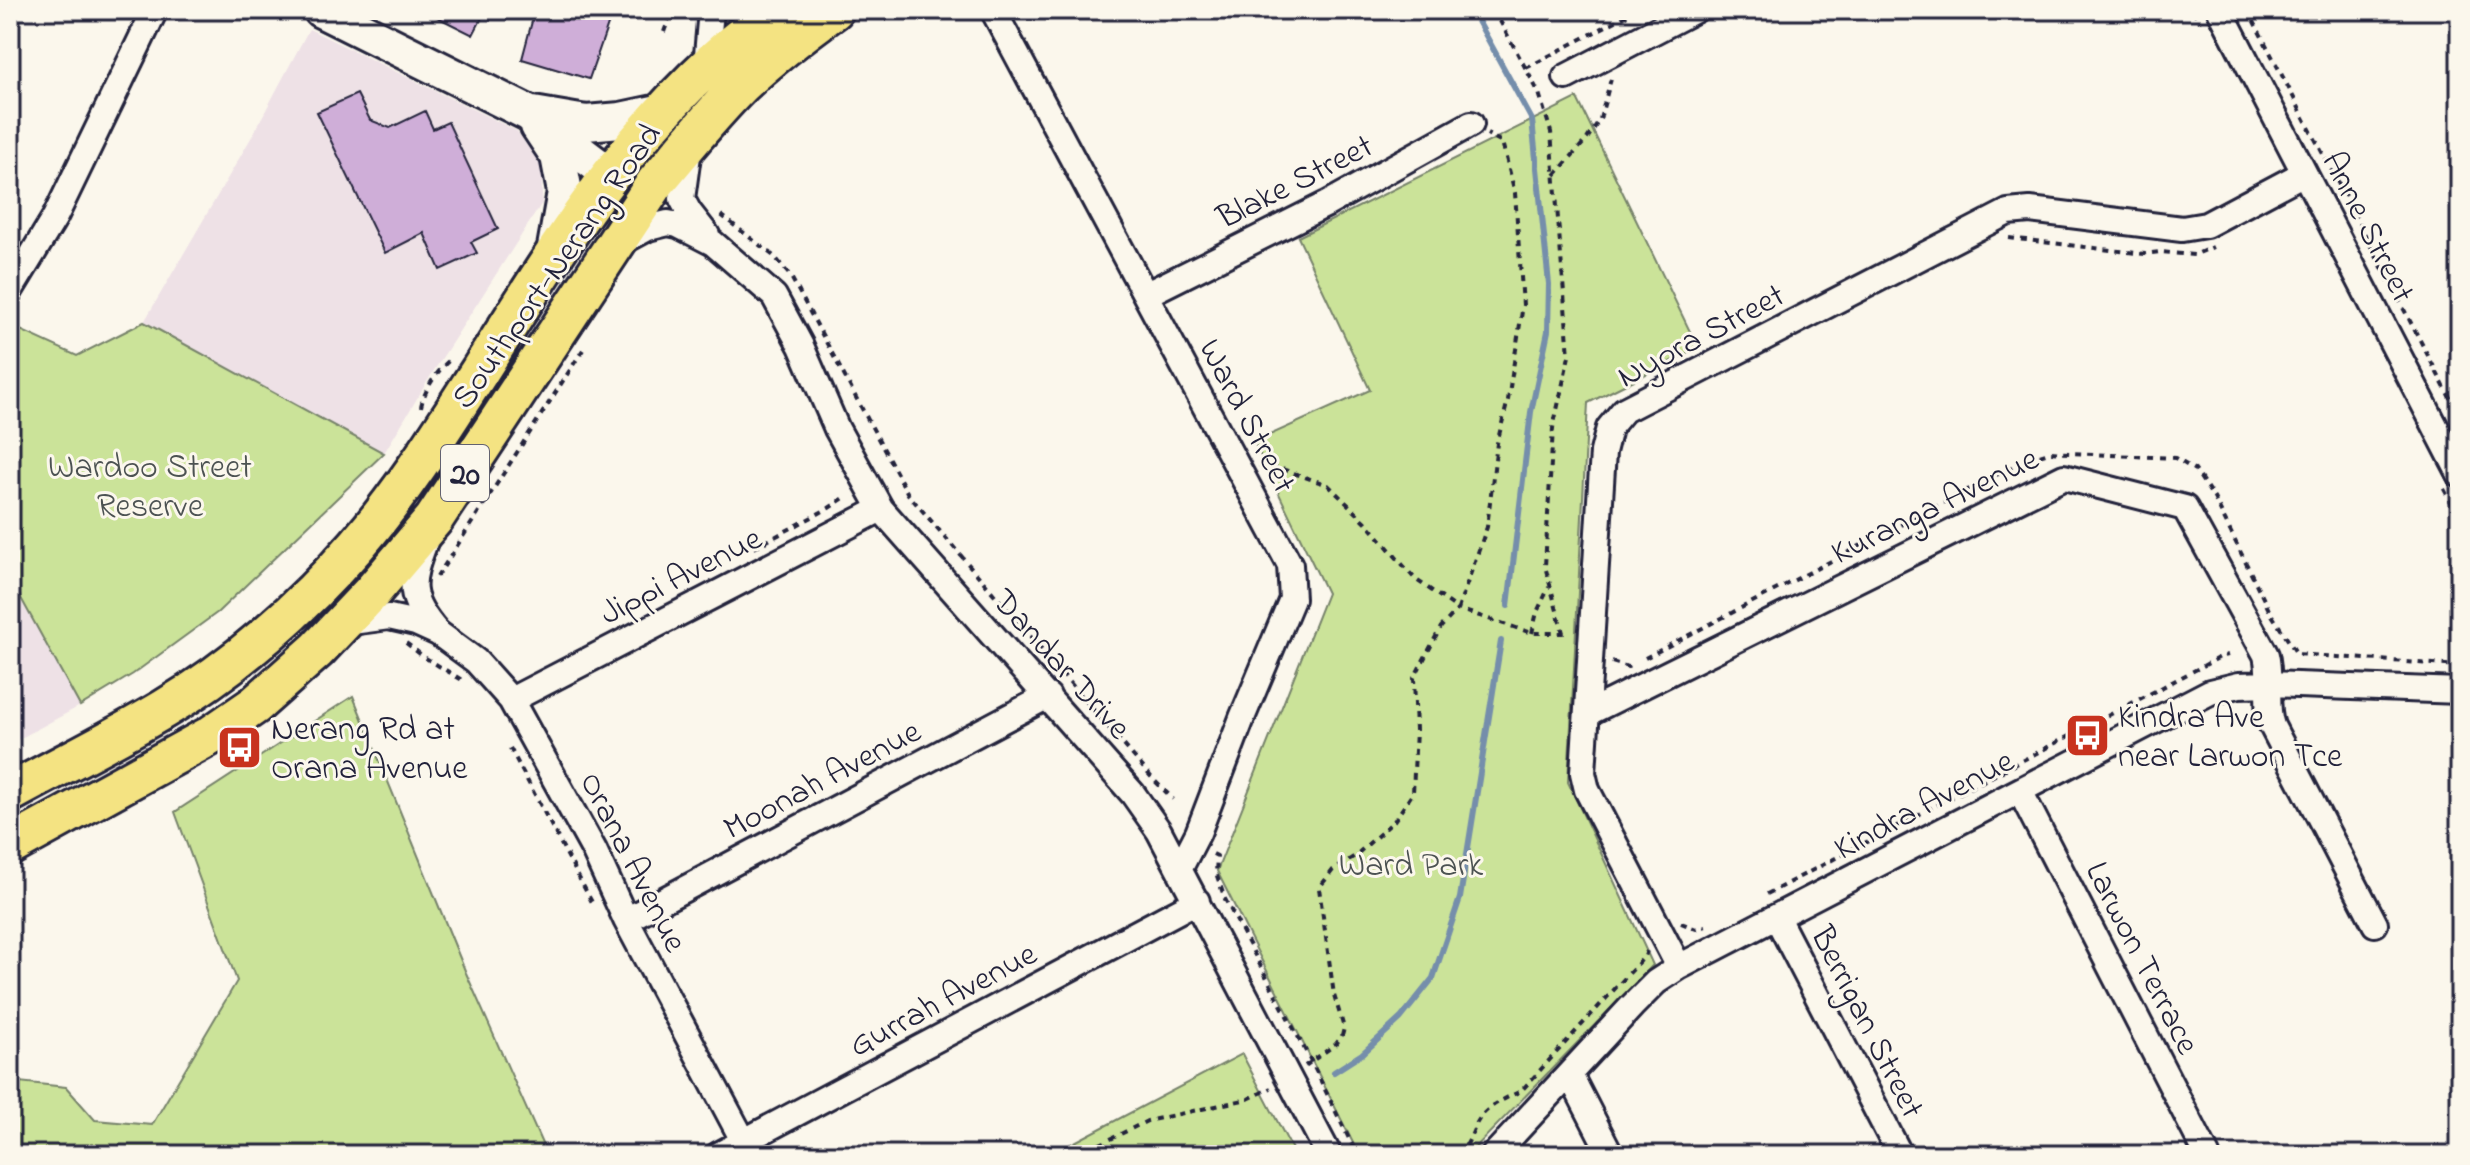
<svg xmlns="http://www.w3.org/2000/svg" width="2470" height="1165" viewBox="0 0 2470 1165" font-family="'Indie Flower',sans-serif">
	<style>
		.built { fill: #eee1e6 }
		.green { fill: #cbe399; stroke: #76826a; stroke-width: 2 }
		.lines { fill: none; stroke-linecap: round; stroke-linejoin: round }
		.stream { stroke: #748eab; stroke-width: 6 }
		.building { fill: #cfaed8; stroke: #22223b; stroke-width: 2 }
		.street-casing { stroke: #22223b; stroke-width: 30 }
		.secondary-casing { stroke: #22223b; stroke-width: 40 }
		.primary-casing { stroke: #22223b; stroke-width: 44 }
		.path { stroke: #22223b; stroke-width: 4; stroke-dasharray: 6 6; stroke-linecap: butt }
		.street { stroke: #fbf7ec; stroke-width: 24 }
		.secondary { stroke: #fbf7ec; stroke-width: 34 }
		.primary { stroke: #f4e382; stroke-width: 38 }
		.labels { text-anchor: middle; stroke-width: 6; stroke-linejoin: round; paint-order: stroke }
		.shield { fill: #fbf7ec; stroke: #636270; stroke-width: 2 }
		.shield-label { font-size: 32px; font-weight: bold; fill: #22223b }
		.street-label { font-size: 34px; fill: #22223b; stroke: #fbf7ec }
		.park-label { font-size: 34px; fill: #4c5252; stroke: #fbf7ec }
		.poi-label { font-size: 34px; fill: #22223b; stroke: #fbf7ec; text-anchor: start }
	</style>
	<rect width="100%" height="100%" fill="#fbf7ec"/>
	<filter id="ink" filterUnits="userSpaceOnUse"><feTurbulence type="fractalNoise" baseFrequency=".0125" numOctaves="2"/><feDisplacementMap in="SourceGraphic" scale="16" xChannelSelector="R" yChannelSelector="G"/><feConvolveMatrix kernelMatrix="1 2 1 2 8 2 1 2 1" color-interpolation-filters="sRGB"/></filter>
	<g filter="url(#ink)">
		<path class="built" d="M309 29 517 131 542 167V203L433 372 384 453 144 322 251 138Z
			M10 578 80 706 10 744Z"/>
		<path class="green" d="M1577 98 1698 348 1588 403 1568 782 1653 965 1468 1155H1359L1217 871 1327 593 1254 442 1370 390 1298 237Z
			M144 322 384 453 218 612 133 674 80 706 10 578V329L14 327 77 356Z
			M353 696 466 973 547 1155H10V1081L66 1087 95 1120 152 1125 237 981 175 812Z
			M1242 1054 1295 1155H1050Z"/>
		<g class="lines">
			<path class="stream" d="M1472 10 1532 120 1549 284 1548 331 1531 412 1508 606
				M1334 1072 1362 1054 1401 1018 1433 978 1460 898 1501 641"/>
		</g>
		<path class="building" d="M423 10H486L473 35Z
			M535 10H606L612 13 589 79 522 59Z
			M357 94 370 120 390 128 425 111 433 129 448 122 498 229 471 242 477 253 440 270 424 233 385 253 317 112Z"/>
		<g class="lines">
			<defs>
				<path id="street" d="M993 10 1290 565 1292 599 1242 718 1198 833 1180 868
					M2220 10 2460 474
					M706 66 711 10
					M1566 77 1695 10
					M689 148 682 199 689 212 707 235
					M620 243 648 228 668 223 678 225 713 243 774 296 801 346 837 429 881 509 1133 794 1159 831 1329 1155
					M10 291 55 217 155 10
					M1147 294 1327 204 1471 124
					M425 542C409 584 407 597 437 632
					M344 623 389 617 416 623 438 633 476 661 511 700 594 850 626 920 744 1142
					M511 700 881 509
					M1588 713 2064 477 2185 508 2266 655C2272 679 2264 703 2272 726L2375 924
					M2020 791 2207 1155
					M1777 918 1900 1155
					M626 920 1048 696
					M1679 967 1587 790 1583 773 1603 452 1609 428 1624 410 2008 212 2030 210 2182 229 2206 225 2304 173
					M1570 1075 1611 1155
					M718 1155 1197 901
					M1494 1155 1632 1006 1656 982 1679 967 2210 692 2239 685 2268 684 2460 691"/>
				<path id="secondary" d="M321 10 528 113 609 174
					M533 114 586 123 621 120 659 112
					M538 126 558 156 565 192 554 253"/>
				<path id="primary" d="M10 793C61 765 114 739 164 709 234 668 304 606 357 545 403 492 441 431 479 372 563 239 645 102 776 10
					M10 846 210 736 255 705 317 650 371 593 434 519 656 182C684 149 711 115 742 84 771 57 802 33 834 10"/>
			</defs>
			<use href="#street" class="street-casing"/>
			<use href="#secondary" class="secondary-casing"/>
			<use href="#primary" class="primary-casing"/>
			<path class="path" d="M678 10 691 13
				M1494 10 1539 93 1551 132 1569 356 1553 428 1545 566 1563 633
				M2193 10 2200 22
				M2248 10 2460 417
				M664 32 672 10
				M1526 68 1637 10
				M1555 175 1587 139 1600 119 1611 79
				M721 215 775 257 791 277 908 494 1153 779 1173 799
				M2009 238 2145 254 2160 252 2194 255 2213 247
				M421 407C424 390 438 369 452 358
				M1259 465 1273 466 1328 485 1366 522 1415 579 1458 609 1487 527 1497 443 1508 400 1523 305 1515 193 1502 142 1487 134
				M2444 489 2460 519
				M754 548 829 508 847 496
				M437 577 586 345
				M1532 633 1537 612 1549 587
				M406 643 424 657 462 680
				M1645 658 2029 458 2049 452 2175 458 2195 470 2214 498 2270 612 2297 654 2460 666
				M1612 662 1628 667 1630 666
				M510 748 594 906
				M1213 854 1217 856 1216 873 1225 899 1311 1061 1357 1155
				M1767 894 2220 657 2228 655
				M1681 923 1696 929 1706 926
				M1305 1066 1336 1044 1342 1036 1344 1028 1334 995 1319 888 1333 870 1355 856 1394 821 1413 793 1416 730 1414 678 1441 627 1458 609 1532 633H1570
				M1078 1155 1147 1121 1248 1099 1271 1088
				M1459 1155C1468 1145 1470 1138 1475 1127 1482 1108 1504 1099 1521 1091L1645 956 1647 951"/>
			<use href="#street" class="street"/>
			<use href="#secondary" class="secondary"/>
			<use href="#primary" class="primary"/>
		</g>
	</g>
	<defs>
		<symbol id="bus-square" viewBox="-11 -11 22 22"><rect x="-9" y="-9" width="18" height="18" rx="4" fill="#c8321e" stroke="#fbf7ec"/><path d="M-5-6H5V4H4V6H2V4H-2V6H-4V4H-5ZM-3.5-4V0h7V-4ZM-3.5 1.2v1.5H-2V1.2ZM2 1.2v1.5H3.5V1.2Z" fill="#fff"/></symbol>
	</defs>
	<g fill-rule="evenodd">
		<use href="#bus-square" x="2062" y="710" width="51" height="51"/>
		<use href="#bus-square" x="214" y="722" width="51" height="51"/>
	</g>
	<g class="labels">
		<rect class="shield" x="441" y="445" width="48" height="56" rx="6"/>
		<g class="shield-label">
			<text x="465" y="484">20</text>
		</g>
		<g class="street-label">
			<text transform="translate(1294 180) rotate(-27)" y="12">Blake Street</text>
			<text transform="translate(2370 226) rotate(63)" y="12">Anne Street</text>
			<text transform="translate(555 265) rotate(-55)" y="12">Southport-Nerang Road</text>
			<text transform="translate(1700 334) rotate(-28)" y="12">Nyora Street</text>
			<text transform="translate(1249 415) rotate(62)" y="12">Ward Street</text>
			<text transform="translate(1934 504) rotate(-26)" y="12">Kuranga Avenue</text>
			<text transform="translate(680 574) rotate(-27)" y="12">Jippi Avenue</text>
			<text transform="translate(1063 663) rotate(48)" y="12">Dandar Drive</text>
			<text transform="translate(821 778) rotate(-28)" y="12">Moonah Avenue</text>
			<text transform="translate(1923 803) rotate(-28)" y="12">Kindra Avenue</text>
			<text transform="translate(635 861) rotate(63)" y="12">Orana Avenue</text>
			<text transform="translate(2144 957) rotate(63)" y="12">Larwon Terrace</text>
			<text transform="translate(942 998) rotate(-28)" y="12">Gurrah Avenue</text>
			<text transform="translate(1869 1021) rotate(63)" y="12">Berrigan Street</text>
		</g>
		<g class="park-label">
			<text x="150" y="477">Wardoo Street<tspan x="150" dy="39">Reserve</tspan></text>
			<text x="1411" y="875">Ward Park</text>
		</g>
		<g class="poi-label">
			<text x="2118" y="727">Kindra Ave<tspan x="2118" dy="39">near Larwon Tce</tspan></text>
			<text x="271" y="739">Nerang Rd at<tspan x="271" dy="39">Orana Avenue</tspan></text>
		</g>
	</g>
	<rect width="2470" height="1165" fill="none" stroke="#fbf7ec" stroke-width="40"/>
	<rect x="20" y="20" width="2430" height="1125" fill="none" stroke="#22223b" stroke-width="3" filter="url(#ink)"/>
</svg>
